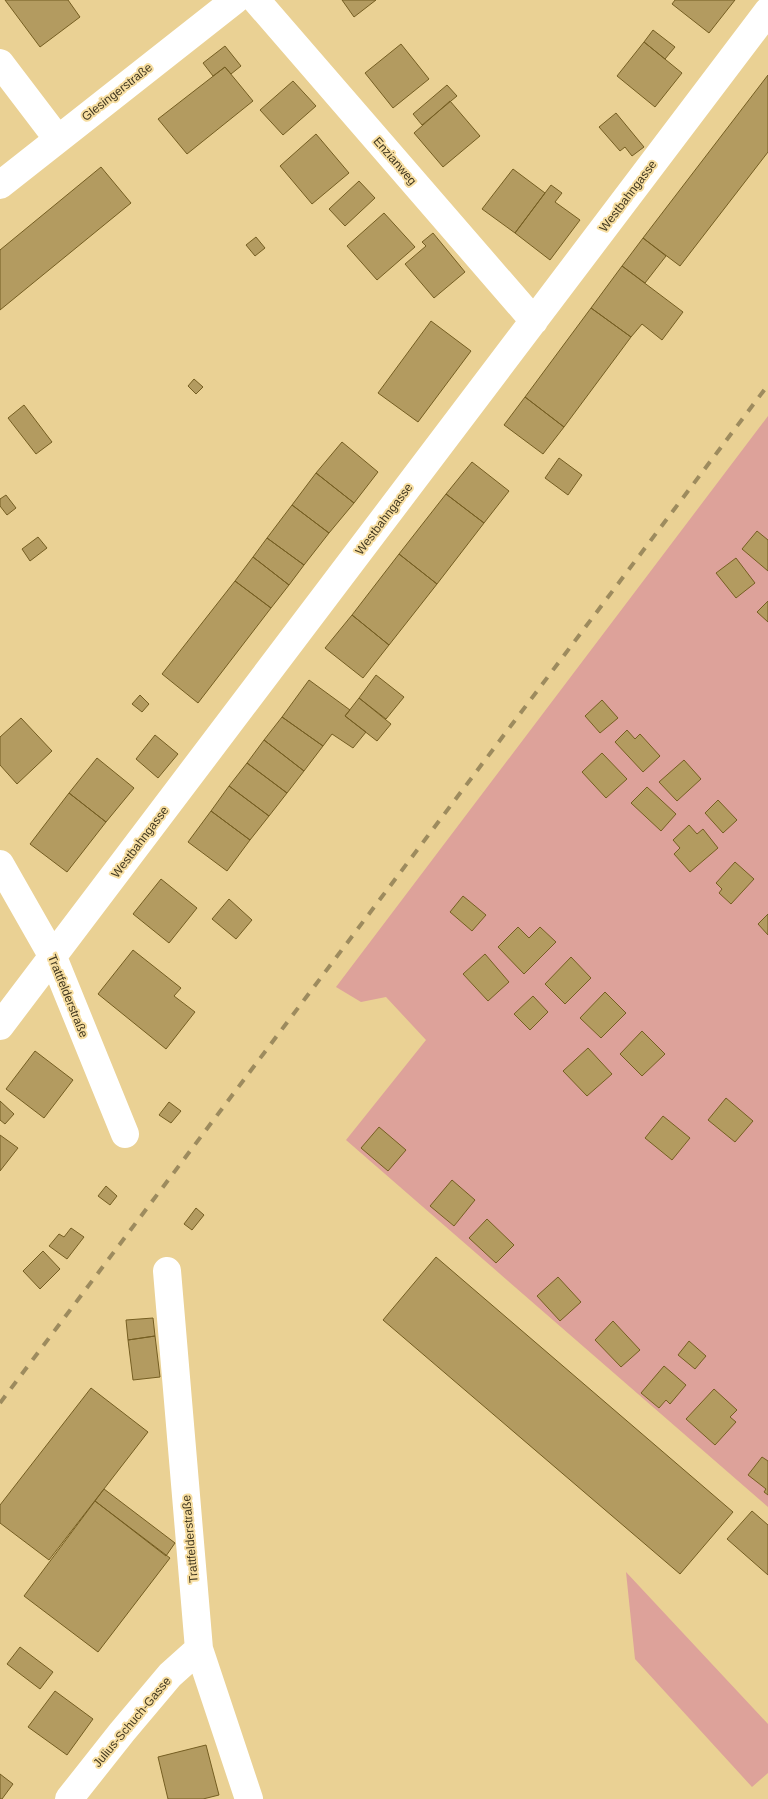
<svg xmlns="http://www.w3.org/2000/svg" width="768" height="1799" viewBox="0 0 768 1799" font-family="Arial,sans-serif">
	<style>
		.green { fill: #dda29a }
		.building { fill: #b39b60; stroke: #755e22 }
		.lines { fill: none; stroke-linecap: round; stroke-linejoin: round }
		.minor { stroke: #fff; stroke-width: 28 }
		.rail { stroke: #9d8b5e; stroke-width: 4; stroke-dasharray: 9 9; stroke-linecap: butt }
		.labels { text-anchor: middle; stroke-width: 4; stroke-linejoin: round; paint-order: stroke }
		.street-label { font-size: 12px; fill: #433920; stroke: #f7dea1 }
	</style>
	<rect width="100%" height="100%" fill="#ead194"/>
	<path class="green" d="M768 416V1507L346 1140 426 1040 386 997 361 1002 336 987Z
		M626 1572 768 1724V1773L752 1787 635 1659Z"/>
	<path class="building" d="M5 0H68L80 17 40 47Z
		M342 0H376L354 17Z
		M675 0H735L709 33 672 4Z
		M653 30 675 47 665 59 644 42Z
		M644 42 682 73 655 107 617 76Z
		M401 44 429 79 393 108 365 73Z
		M225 46 241 66 231 74 225 67 213 76 203 63Z
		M225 67 253 101 187 154 158 119Z
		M768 75V152L680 266 643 238Z
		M293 81 316 106 283 135 260 110Z
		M447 85 457 96 422 125 413 114Z
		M450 101 480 136 443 167 414 133Z
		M616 113 644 147 632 156 625 147 620 151 599 127Z
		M316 134 349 173 312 204 280 166Z
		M101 167 131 203 0 310V250Z
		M513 169 545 193 515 233 482 209Z
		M359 181 375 198 345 226 329 209Z
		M551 185 562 193 555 202 580 220 550 260 515 233Z
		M384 213 415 247 377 280 347 246Z
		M433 233 465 272 434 298 405 264 426 246 422 242Z
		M256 237 265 248 255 256 246 245Z
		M643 238 666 256 645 283 622 266Z
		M622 266 683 312 662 340 642 324 631 337 591 308Z
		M591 308 631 337 564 427 525 397Z
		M431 321 471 351 418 422 378 393Z
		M194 379 203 387 196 394 188 386Z
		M525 397 564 427 543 454 504 425Z
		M24 405 52 442 36 454 8 418Z
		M342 442 378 472 354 503 316 473Z
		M559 458 582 475 568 495 545 478Z
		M472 462 509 491 484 523 446 494Z
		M316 473 354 503 329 533 292 505Z
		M446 494 484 523 437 584 399 554Z
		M6 495 16 508 7 515 0 506V499Z
		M292 505 329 533 304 565 267 538Z
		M757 531 768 540V571L742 549Z
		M38 537 47 548 30 561 22 549Z
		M267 538 304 565 289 585 253 557Z
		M399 554 437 584 389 645 352 615Z
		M253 557 289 585 271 608 235 581Z
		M736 558 755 583 736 598 716 573Z
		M235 581 271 608 198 703 162 674Z
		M768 601V622L757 612Z
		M352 615 389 645 363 678 325 648Z
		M376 675 404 697 386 719 359 698Z
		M309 680 350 710 345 716 366 732 353 748 332 734 323 746 282 717Z
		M140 695 149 704 142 712 132 704Z
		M359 698 391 724 377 741 345 716Z
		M602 700 618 718 600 733 585 716Z
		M282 717 323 746 304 771 264 740Z
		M21 718 52 751 17 784 0 765V737Z
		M627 730 635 739 640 734 660 756 643 772 615 742Z
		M155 735 178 754 158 778 136 759Z
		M264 740 304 771 287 793 247 763Z
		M602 753 627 779 606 798 582 772Z
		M97 758 134 788 106 822 69 793Z
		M684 760 701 779 677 801 659 782Z
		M247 763 287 793 269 816 229 786Z
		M229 786 269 816 250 840 211 811Z
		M647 787 676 814 661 831 631 803Z
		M69 793 106 822 67 872 30 844Z
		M718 800 737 820 723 833 705 813Z
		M211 811 250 840 227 871 188 842Z
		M689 825 697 834 703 829 718 848 690 872 674 854 680 848 673 840Z
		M735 862 754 879 731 904 719 893 722 889 716 883Z
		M161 879 197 908 169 943 133 914Z
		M463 896 486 915 472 931 450 912Z
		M229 899 252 920 236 939 212 919Z
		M768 914V935L758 924Z
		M518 927 529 938 540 927 556 942 524 974 498 947Z
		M133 950 181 988 174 996 195 1012 166 1049 98 994Z
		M485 954 509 982 488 1001 463 974Z
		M571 957 591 978 565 1004 545 984Z
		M605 992 626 1013 601 1038 580 1018Z
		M533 996 548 1012 530 1030 514 1014Z
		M642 1031 665 1054 642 1076 620 1054Z
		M588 1048 612 1074 587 1096 563 1071Z
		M35 1051 73 1080 44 1118 6 1089Z
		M726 1098 753 1121 735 1142 708 1120Z
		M0 1101 14 1114 5 1124 0 1120Z
		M169 1102 181 1111 171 1123 159 1115Z
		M663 1116 690 1138 672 1160 645 1138Z
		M379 1127 406 1150 388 1171 361 1148Z
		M0 1135 18 1148 0 1171Z
		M452 1180 475 1200 454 1226 430 1206Z
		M106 1186 117 1196 110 1205 98 1196Z
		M196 1208 204 1215 192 1230 184 1224Z
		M487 1219 514 1245 496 1263 469 1238Z
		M71 1228 84 1237 67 1259 49 1246 59 1234 64 1237Z
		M43 1251 60 1269 40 1289 23 1271Z
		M436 1257 733 1512 680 1574 383 1320Z
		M558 1277 581 1302 560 1321 537 1296Z
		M153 1318 155 1336 128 1340 126 1320Z
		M613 1321 640 1350 621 1367 595 1340Z
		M155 1336 160 1377 133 1380 128 1340Z
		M689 1341 706 1356 695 1369 678 1355Z
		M664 1366 686 1385 670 1404 666 1400 659 1408 641 1393Z
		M91 1388 148 1432 49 1560 0 1523V1505Z
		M714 1389 737 1410 730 1417 736 1422 715 1445 686 1419Z
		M762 1457 768 1461V1495L764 1492 766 1489 748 1475Z
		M104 1489 175 1543 166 1556 95 1501Z
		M95 1501 170 1558 98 1652 24 1596Z
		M752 1511 768 1525V1575L727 1539Z
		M20 1647 53 1672 40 1689 7 1664Z
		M55 1691 93 1719 67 1755 28 1727Z
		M206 1745 219 1795 203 1799H168L158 1757Z
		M0 1774 13 1784 2 1799H0Z"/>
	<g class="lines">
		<path class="minor" d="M256 0 534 321
			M0 63 57 138
			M0 185 235 0
			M0 864 53 957 125 1134
			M0 1026 768 11
			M167 1271 199 1649 249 1799
			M69 1799 122 1732 170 1675 199 1649"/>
		<path class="rail" d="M0 1403 768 385"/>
	</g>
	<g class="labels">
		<g class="street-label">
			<text transform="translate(117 92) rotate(-38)" y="4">Glesingerstraße</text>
			<text transform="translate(395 161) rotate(49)" y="4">Enzianweg</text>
			<text transform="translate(628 196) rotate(-53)" y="4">Westbahngasse</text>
			<text transform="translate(384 519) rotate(-53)" y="4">Westbahngasse</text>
			<text transform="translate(140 842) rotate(-53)" y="4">Westbahngasse</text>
			<text transform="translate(68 996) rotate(68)" y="4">Trattfelderstraße</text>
			<text transform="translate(190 1539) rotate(-95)" y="4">Trattfelderstraße</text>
			<text transform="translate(132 1722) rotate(-50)" y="4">Julius-Schuch-Gasse</text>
		</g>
	</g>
</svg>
